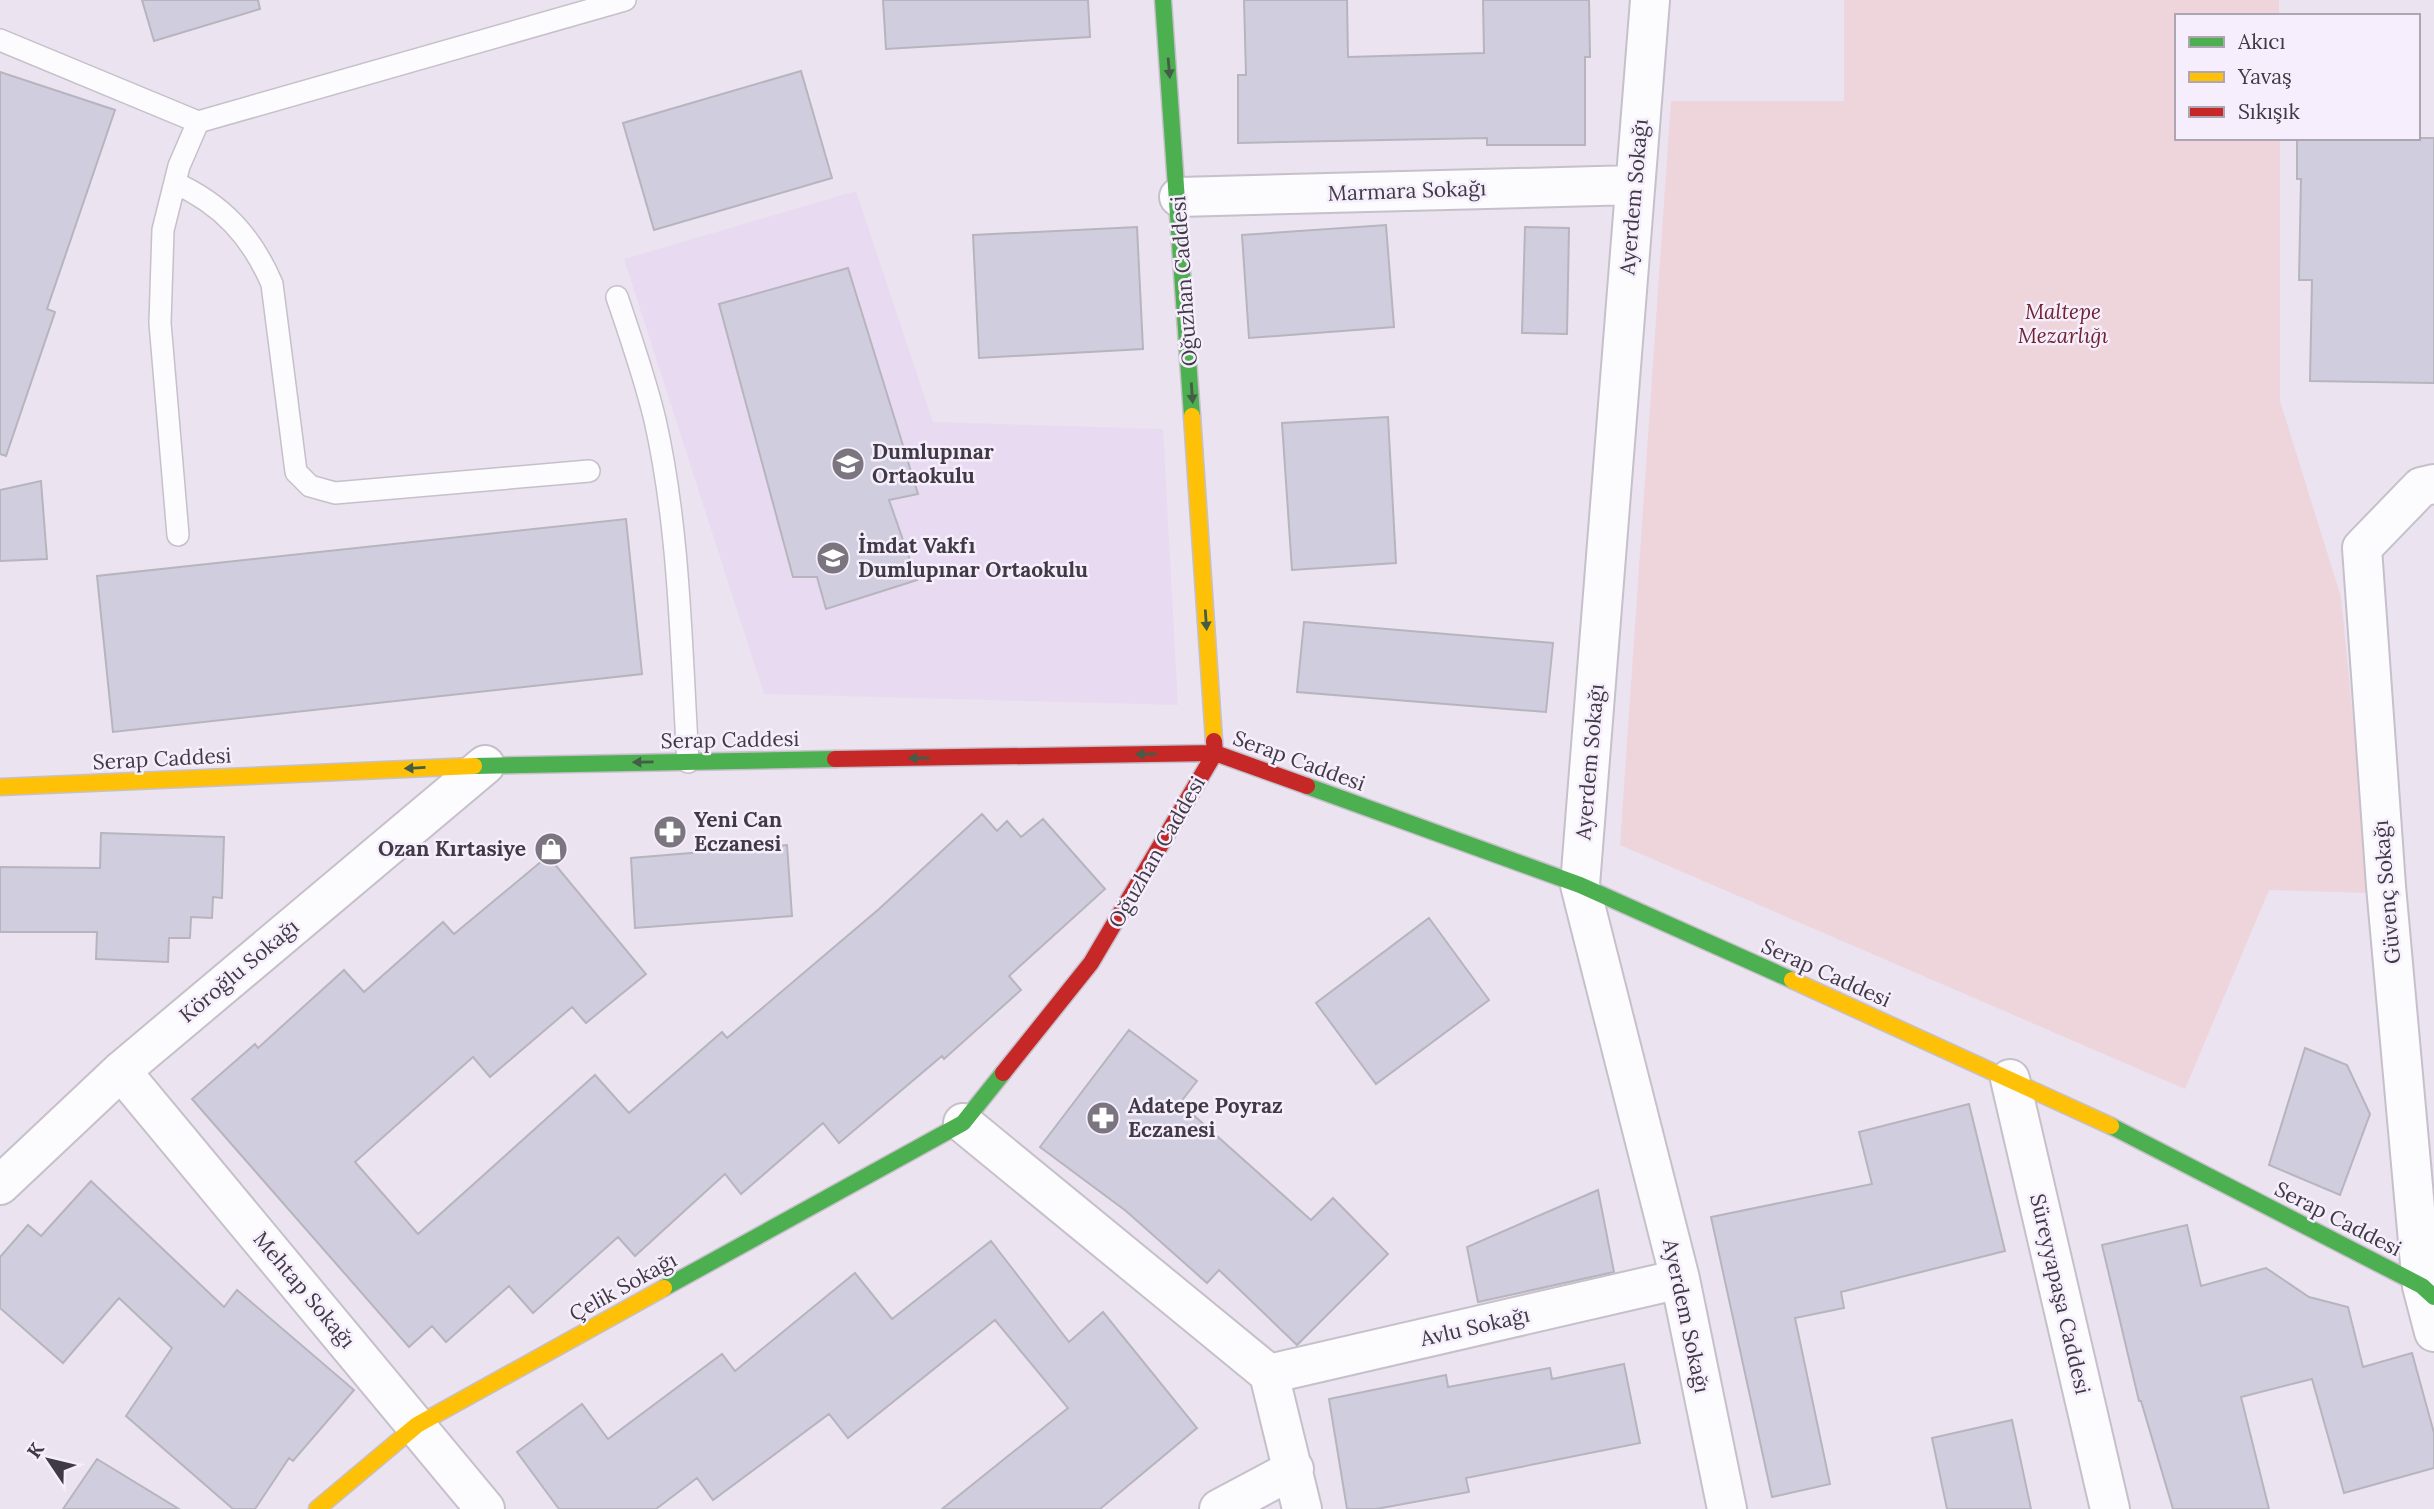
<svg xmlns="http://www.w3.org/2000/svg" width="2434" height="1509" viewBox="0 0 2434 1509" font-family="Lora,serif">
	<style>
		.built { fill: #e8dbf1 }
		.green { fill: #eed4db }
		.building { fill: #d0cede; stroke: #b7b4be; stroke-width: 2 }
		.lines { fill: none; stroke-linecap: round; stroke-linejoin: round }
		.lane-casing { stroke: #c6c0ca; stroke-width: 24 }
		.street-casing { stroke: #c6c0ca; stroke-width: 42 }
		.fast-casing { stroke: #c6c0ca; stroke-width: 19 }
		.slow-casing { stroke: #c6c0ca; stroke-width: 19 }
		.jam-casing { stroke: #c6c0ca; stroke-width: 19 }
		.lane { stroke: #fcfbfd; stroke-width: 21 }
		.street { stroke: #fcfbfd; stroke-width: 38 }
		.fast { stroke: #4caf50; stroke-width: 16 }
		.slow { stroke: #ffc107; stroke-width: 16 }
		.jam { stroke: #c62828; stroke-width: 16 }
		.oneway { fill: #435d47 }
		.labels { text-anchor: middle; stroke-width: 5; stroke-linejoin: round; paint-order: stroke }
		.street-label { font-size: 21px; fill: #3f3a43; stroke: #f6eefc }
		.park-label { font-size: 21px; font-style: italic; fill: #6f232f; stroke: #f6eefc }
		.poi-label { font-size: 21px; font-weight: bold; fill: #3f3a43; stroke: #f6eefc; text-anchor: start }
	</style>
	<rect width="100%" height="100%" fill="#ebe3f0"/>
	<path class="built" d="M856 191 933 422 1163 429 1178 705 764 694 624 259Z"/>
	<path class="green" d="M1844 0H2279V16H2177V138H2280V401L2341 597 2370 893 2269 890 2185 1089 1620 845 1671 101H1844Z"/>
	<path class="building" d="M142 0H258L260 9 154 41Z
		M883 0H1088L1090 37 886 49Z
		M1244 0H1347L1348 57 1484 53 1483 0H1589L1590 57H1585V145H1487V138L1238 143V75H1246Z
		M801 71 832 178 654 230 623 123Z
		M0 72 115 110 47 309 55 312 6 456 0 454Z
		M2297 138H2434V383L2310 381 2312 280H2299L2301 179H2297Z
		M1386 225 1394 327 1249 338 1242 235Z
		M1137 227 1143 349 979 358 973 235Z
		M1525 227 1569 228 1567 334 1522 333Z
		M848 268 918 494 889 500 917 580 826 609 817 577H793L719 304Z
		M1388 417 1396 563 1292 570 1282 423Z
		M41 481 47 559 0 561V490Z
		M626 519 642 674 113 732 97 576Z
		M1304 622 1553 643 1546 712 1297 692Z
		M982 814 997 831 1007 821 1021 837 1043 819 1105 889 1009 976 1021 990 944 1059 942 1056 839 1143 823 1123 741 1194 725 1174 635 1256 618 1237 533 1313 509 1286 446 1342 432 1326 409 1347 192 1099 255 1044 258 1048 344 970 364 992 443 922 454 934 548 856 646 974 586 1023 572 1007 490 1077 473 1057 355 1162 418 1234 595 1075 629 1113 722 1032 727 1038 879 909Z
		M101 833 224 837 222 898 213 897 212 918 191 917 190 938H169L168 962 96 959 97 932H0V867L100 868Z
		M787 845 792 916 635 928 631 858Z
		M1429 918 1489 1000 1376 1084 1316 1003Z
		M1129 1030 1197 1081 1180 1103 1311 1220 1333 1198 1388 1254 1297 1345 1219 1270 1207 1283 1126 1211 1040 1147Z
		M2305 1048 2347 1065 2370 1114 2340 1195 2269 1165Z
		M1969 1104 2005 1251 1841 1292 1844 1308 1795 1318 1830 1484 1772 1497 1711 1217 1872 1184 1859 1132Z
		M91 1181 224 1307 237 1290 354 1390 293 1461 289 1458 255 1509H233L126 1416 172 1348 119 1298 63 1363 0 1308V1257L28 1225 41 1236Z
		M1598 1190 1614 1272 1478 1302 1467 1247Z
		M2187 1225 2201 1286 2266 1268 2309 1297 2348 1307 2363 1367 2412 1353 2434 1433V1468L2344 1493 2312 1379 2241 1397 2269 1509H2173L2141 1401H2139L2102 1245Z
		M991 1241 1069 1342 1103 1312 1197 1428 1100 1509H942L1068 1408 995 1320 848 1438 829 1414 713 1500 697 1478 656 1509H559L517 1452 582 1404 608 1439 722 1354 735 1371 855 1273 892 1319Z
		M1624 1364 1640 1443 1466 1478 1469 1492 1376 1509H1347L1329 1399 1446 1375 1448 1387 1550 1368 1552 1379Z
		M2012 1420 2031 1509H1947L1932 1438Z
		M97 1459 179 1509H63Z"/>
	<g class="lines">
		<defs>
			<path id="lane" d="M0 40 198 122 625 0
				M175 183C222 204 252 237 272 284L296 472 310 486 335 493 589 471
				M617 297C631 338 645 378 655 420 680 531 681 648 688 762
				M178 535 160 323 163 230 179 166 198 122"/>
			<path id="street" d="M1650 0 1580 885 1680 1279 1727 1509
				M1179 197 1635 185
				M2434 484 2421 487 2362 548 2386 886 2422 1286 2434 1332
				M121 1071 485 1509
				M2010 1079 2110 1509
				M963 1123 1269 1374 1302 1509
				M0 1185 121 1071 485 765
				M1269 1374 1680 1279
				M1219 1509 1294 1469"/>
			<path id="fast" d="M1163 0 1192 416
				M474 766 835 759
				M1307 786 1580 885 1792 980
				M2111 1126 2422 1286 2434 1297
				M664 1288 963 1123 1003 1073"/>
			<path id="slow" d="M1192 416 1214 741
				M0 787 474 766
				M1792 980 2111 1126
				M317 1509 417 1425 664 1288"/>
			<path id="jam" d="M835 759 1215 753 1307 786
				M1003 1073 1091 963 1215 753 1214 741"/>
		</defs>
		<use href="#lane" class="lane-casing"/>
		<use href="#street" class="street-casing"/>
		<use href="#fast" class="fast-casing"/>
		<use href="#slow" class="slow-casing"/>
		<use href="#jam" class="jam-casing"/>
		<use href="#lane" class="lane"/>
		<use href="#street" class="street"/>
		<use href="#fast" class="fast"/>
		<use href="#slow" class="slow"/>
		<use href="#jam" class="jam"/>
	</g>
	<defs><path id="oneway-solid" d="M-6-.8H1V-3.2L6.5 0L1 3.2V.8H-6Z" transform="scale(1.75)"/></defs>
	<g class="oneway">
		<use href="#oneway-solid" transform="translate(1169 68) rotate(85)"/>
		<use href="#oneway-solid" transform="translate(1192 393) rotate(86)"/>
		<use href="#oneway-solid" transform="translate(1206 620) rotate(86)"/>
		<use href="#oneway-solid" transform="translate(1146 754) rotate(179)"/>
		<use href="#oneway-solid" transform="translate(919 758) rotate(179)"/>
		<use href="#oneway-solid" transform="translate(643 762) rotate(179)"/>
		<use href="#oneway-solid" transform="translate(415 768) rotate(177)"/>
	</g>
	<defs>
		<symbol id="school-disc" viewBox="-11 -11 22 22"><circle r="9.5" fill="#7b7580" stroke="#f6eefc"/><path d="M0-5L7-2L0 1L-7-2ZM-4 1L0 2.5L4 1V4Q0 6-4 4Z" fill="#fff"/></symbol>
		<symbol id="pharmacy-disc" viewBox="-11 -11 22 22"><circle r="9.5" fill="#7b7580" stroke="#f6eefc"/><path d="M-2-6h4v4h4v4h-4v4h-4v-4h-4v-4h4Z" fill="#fff"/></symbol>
		<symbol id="shop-disc" viewBox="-11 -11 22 22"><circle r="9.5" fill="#7b7580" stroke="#f6eefc"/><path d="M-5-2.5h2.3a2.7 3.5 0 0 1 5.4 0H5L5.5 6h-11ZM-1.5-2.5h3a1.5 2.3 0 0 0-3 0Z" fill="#fff"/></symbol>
	</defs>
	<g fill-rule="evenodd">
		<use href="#school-disc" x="829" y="445" width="38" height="38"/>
		<use href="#school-disc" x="814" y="539" width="38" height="38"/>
		<use href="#pharmacy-disc" x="651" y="813" width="38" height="38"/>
		<use href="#shop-disc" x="532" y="830" width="38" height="38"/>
		<use href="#pharmacy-disc" x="1084" y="1099" width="38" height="38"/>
	</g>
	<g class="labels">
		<g class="street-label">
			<text transform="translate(1407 191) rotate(-2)" y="7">Marmara Sokağı</text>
			<text transform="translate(1634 197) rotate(-85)" y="7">Ayerdem Sokağı</text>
			<text transform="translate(1184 281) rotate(-94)" y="7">Oğuzhan Caddesi</text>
			<text transform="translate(730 740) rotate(-1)" y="7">Serap Caddesi</text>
			<text transform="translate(162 759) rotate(-3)" y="7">Serap Caddesi</text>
			<text transform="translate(1299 761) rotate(20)" y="7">Serap Caddesi</text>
			<text transform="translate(1590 762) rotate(-85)" y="7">Ayerdem Sokağı</text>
			<text transform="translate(1157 852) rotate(-60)" y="7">Oğuzhan Caddesi</text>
			<text transform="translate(2387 892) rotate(-95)" y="7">Güvenç Sokağı</text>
			<text transform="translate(239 971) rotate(-40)" y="7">Köroğlu Sokağı</text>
			<text transform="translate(1826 973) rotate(24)" y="7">Serap Caddesi</text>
			<text transform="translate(2338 1219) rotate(27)" y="7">Serap Caddesi</text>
			<text transform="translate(623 1287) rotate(-29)" y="7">Çelik Sokağı</text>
			<text transform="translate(304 1290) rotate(50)" y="7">Mehtap Sokağı</text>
			<text transform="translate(2060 1294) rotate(77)" y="7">Süreyyapaşa Caddesi</text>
			<text transform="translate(1686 1316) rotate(78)" y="7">Ayerdem Sokağı</text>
			<text transform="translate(1475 1327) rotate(-13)" y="7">Avlu Sokağı</text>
		</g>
		<g class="park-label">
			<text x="2063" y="319">Maltepe<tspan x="2063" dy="24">Mezarlığı</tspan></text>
		</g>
		<g class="poi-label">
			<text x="872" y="459">Dumlupınar<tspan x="872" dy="24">Ortaokulu</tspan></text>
			<text x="858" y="553">İmdat Vakfı<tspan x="858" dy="24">Dumlupınar Ortaokulu</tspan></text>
			<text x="694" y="827">Yeni Can<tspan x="694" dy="24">Eczanesi</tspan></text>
			<text x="526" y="856" text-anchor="end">Ozan Kırtasiye</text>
			<text x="1128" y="1113">Adatepe Poyraz<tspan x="1128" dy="24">Eczanesi</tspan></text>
		</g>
	</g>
	<rect x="2175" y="14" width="245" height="126" fill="#f6eefc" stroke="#ada6b2" stroke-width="2"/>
	<rect x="2189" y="37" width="35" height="10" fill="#4caf50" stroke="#ada6b2" stroke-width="2"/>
	<text x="2238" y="49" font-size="21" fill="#3f3a43">Akıcı</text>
	<rect x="2189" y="72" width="35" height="10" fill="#ffc107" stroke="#ada6b2" stroke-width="2"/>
	<text x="2238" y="84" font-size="21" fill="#3f3a43">Yavaş</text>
	<rect x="2189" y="107" width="35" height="10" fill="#c62828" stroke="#ada6b2" stroke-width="2"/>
	<text x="2238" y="119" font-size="21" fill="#3f3a43">Sıkışık</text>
	<g transform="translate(49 1460) rotate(305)" stroke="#f6eefc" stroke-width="5" paint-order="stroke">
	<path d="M0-5L12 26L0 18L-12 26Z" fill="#3f3a43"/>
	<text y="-10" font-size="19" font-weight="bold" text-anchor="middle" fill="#3f3a43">K</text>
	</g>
</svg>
